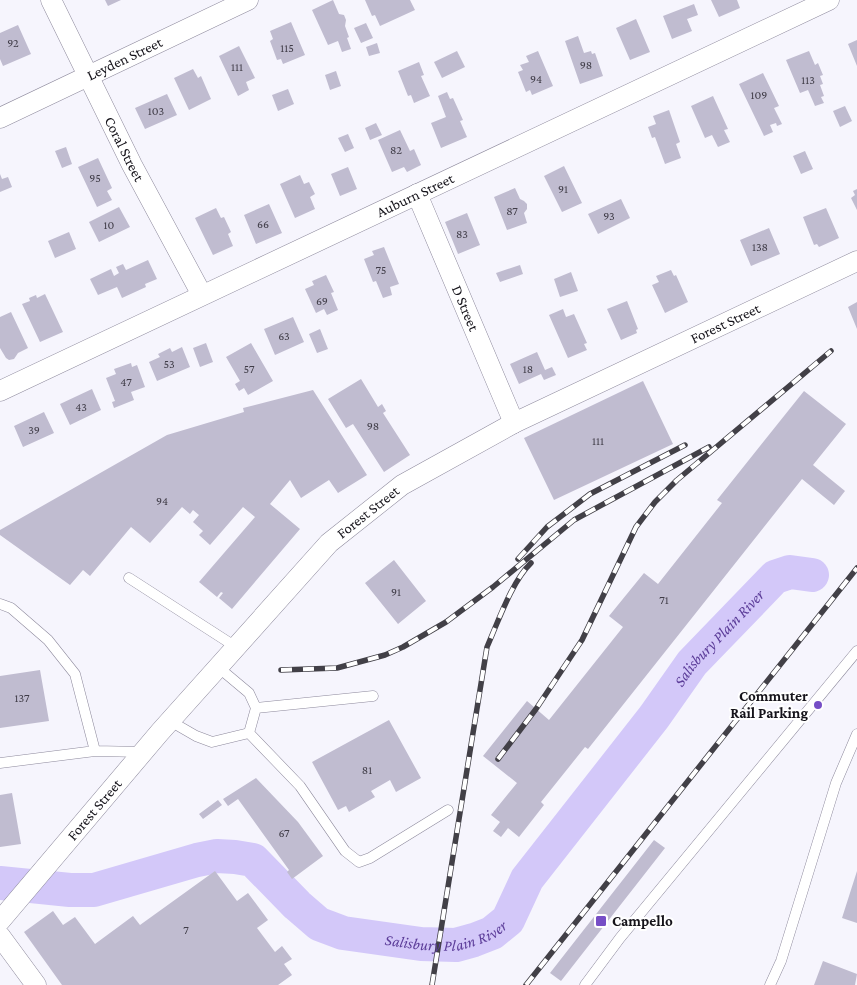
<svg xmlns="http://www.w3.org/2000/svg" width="857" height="985" viewBox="0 0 857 985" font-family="'Crimson Pro',serif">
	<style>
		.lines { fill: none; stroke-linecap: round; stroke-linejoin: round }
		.river { stroke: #d3c8f9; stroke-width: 34 }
		.building { fill: #c0bcd0 }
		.service-casing { stroke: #8d899c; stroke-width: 11 }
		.minor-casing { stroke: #8d899c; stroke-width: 21 }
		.service { stroke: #fff; stroke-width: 10 }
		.minor { stroke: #fff; stroke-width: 20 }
		.rail-casing { stroke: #424047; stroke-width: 5.5 }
		.rail { stroke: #fff; stroke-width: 4; stroke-dasharray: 11; stroke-linecap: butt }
		.poi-dot { fill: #764ec6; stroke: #fff; stroke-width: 2 }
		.labels { text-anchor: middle; stroke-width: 4; stroke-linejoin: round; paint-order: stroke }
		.number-label { font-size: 12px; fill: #403d48 }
		.street-label { font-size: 15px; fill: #15131a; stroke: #fff }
		.poi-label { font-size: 15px; font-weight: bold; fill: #15131a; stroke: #fff; text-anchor: end }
		.water-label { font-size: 16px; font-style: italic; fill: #5c3d99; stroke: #fff }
	</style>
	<rect width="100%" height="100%" fill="#f6f5fd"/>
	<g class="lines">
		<path class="river" id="s1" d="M0 883 70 890H94L197 860 217 856 235 857 253 860 297 905 319 924 343 933 421 944 456 945 474 940 492 933 508 920 527 879 654 717 692 663 775 577 790 572 812 575"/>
	</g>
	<path class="building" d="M105 0H121L108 6Z
		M333 0 339 14 344 15 346 20 345 26 349 37 347 38 351 49 342 52 338 41 328 45 312 10Z
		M365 0H410L415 10 380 26 375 15 372 16Z
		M711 0H737L740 8 719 17Z
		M694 4 698 15 687 19 692 31 672 39 663 16Z
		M636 19 650 52 630 60 616 28Z
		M291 22 305 55 283 64 281 59 277 60 270 41 273 39 270 31Z
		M366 23 373 38 361 43 354 28Z
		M18 25 31 54 3 66 0 59V33Z
		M578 36 584 53 591 51 592 54 595 53 603 76 580 84 565 41Z
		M857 40V66L848 44Z
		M377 43 380 53 369 56 366 47Z
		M239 46 255 78 246 82 249 90 238 96 219 56Z
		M457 51 465 67 442 78 434 62Z
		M538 51 553 86 532 95 530 90 526 92 518 72 523 70 520 65 529 62 526 56Z
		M809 51 815 65 818 63 823 75 820 76 823 84 820 85 824 96 821 97 824 103 815 106 808 90 800 93 786 60Z
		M419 62 424 75 421 76 430 96 414 103 411 95 408 96 398 71Z
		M193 69 198 78 201 76 211 99 189 110 174 78Z
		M336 71 341 86 330 90 325 75Z
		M763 73 779 106 774 108 782 124 777 126 776 123 770 125 773 132 764 136 739 84Z
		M288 89 294 104 278 111 272 95Z
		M447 92 450 99 453 98 463 120 460 121 467 137 441 148 431 123 446 117 438 96Z
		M167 94 177 115 145 129 135 108Z
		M713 96 728 129 724 130 730 142 718 147 712 135 705 138 691 106Z
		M845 106 852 121 840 127 833 111Z
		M669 110 680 142 676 144 681 158 665 164 655 137 652 138 648 127 656 124 653 116Z
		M376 123 382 135 370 140 365 128Z
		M400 130 410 151 414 149 421 165 407 172 404 167 392 172 378 140Z
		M348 134 354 148 345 152 338 138Z
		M66 147 72 164 62 168 55 151Z
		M805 151 813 169 801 174 793 156Z
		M98 158 112 188 107 191 112 200 97 207 78 167Z
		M564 166 582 203 562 212 544 176Z
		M348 167 357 189 340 196 331 174Z
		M0 174 2 179 8 177 12 187 0 192Z
		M300 175 304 184 309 182 315 194 310 197 315 209 295 218 280 184Z
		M515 188 520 199 524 201 527 204V209L524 213 527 223 507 230 494 197Z
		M857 189V210L851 198 855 195 853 191Z
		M621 199 630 218 598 234 588 214Z
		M269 204 282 233 256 244 244 215Z
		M119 207 130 227 99 242 89 222Z
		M216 208 221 218 224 217 231 232 228 234 233 246 213 255 195 218Z
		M826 208 839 238 819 247 817 244 814 245 803 217Z
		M467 213 480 245 458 254 445 222Z
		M769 228 780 254 751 266 740 240Z
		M69 232 76 249 55 258 48 241Z
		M384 247 399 284 390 287 392 295 383 298 376 281 373 282 364 259 374 255 372 251Z
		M148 260 157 279 145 284 146 287 122 298 117 287 98 295 90 279 111 269 114 276 119 273 116 267 123 264 126 270Z
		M520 265 523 274 500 282 496 273Z
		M671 270 674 276 676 275 688 302 665 313 652 285 659 282 656 276Z
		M571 272 578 291 560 297 554 279Z
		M326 275 334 292 331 293 338 310 327 315 324 309 316 313 305 289 314 285 312 281Z
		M45 294 63 332 40 342 22 304 30 301 29 298 36 295 37 298Z
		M627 301 638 329 636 330 637 333 621 340 607 309Z
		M857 302V329L848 307Z
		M563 309 566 317 574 314 587 343 584 344 587 350 568 358 549 315Z
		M11 312 28 348 18 353 14 359 9 360 6 358 0 348V317Z
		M293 317 304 342 275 355 264 329Z
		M320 329 328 349 317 353 309 334Z
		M206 343 213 362 200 367 193 348Z
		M251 343 273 381 248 395 244 388 239 391 235 384 240 381 226 357Z
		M182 347 190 367 157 381 149 362 160 357 158 354 170 348 172 352Z
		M537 352 545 370 552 367 556 375 544 380 541 374 519 384 510 364Z
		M131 363 132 367 137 365 145 387 131 392 134 400 114 408 112 402 115 401 106 378 116 374 114 369Z
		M361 379 378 407 382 404 386 411 383 413 410 455 384 472 353 424 346 428 328 399Z
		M643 381 673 444 554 500 524 438Z
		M92 389 101 410 70 425 60 404Z
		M313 390 367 475 338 493 329 480 301 498 290 480 270 504 300 529 232 609 219 598 223 593 221 592 217 597 199 582 255 517 243 507 210 545 199 535 203 531 193 522 199 515 193 510 190 514 182 507 150 543 131 527 90 576 83 570 70 585 0 535V530L167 435 244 412 243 408Z
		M804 391 846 424 813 465 845 491 834 505 802 479 588 749 585 747 541 802 544 805 519 837 508 828 501 837 493 831 500 822 491 815 517 783 483 756 527 701 549 720 623 627 609 616 644 573 658 584 722 503 717 500Z
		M44 412 54 433 23 447 14 426Z
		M394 560 426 601 398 624 365 583Z
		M40 670 49 721 0 728V676Z
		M389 720 421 778 396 792 390 780 371 791 375 797 349 812 346 806 338 810 312 762Z
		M256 778 298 822 323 856 292 879 287 872 289 870 238 799 228 806 223 799Z
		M12 793 21 844 0 847V795Z
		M218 800 222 805 203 819 199 814Z
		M654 840 665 848 561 981 550 973Z
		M215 871 237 901 248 893 268 920 257 928 275 952 282 946 292 959 284 964 292 975 278 985H62L24 932 53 911 63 925 75 917 95 944 133 916 140 925Z
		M857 871V923L842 918Z
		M823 961 857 974 855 985H814Z"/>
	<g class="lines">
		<defs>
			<path id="service" d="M129 578 236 647
				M0 604 11 608 48 640 75 674 95 751
				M256 708 373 696
				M170 721 196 736 212 742 249 733 256 708 249 693 218 667
				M249 733 300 786 345 851 359 862 370 858 448 810
				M0 763 95 751 143 752
				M585 985 620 938 857 651
				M770 985 781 961 836 783 857 734"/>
			<g id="minor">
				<path id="s2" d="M51 0 132 165 202 295"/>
				<path id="s3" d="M0 118 248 0"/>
				<path id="s4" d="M417 194 514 423"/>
				<path id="s5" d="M0 391 829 0"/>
				<path id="s6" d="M0 921 160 732 329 543 402 485 514 423 857 261"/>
				<path d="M0 936 36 985"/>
			</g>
		</defs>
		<use href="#service" class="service-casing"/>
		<use href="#minor" class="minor-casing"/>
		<use href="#service" class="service"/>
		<use href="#minor" class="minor"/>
		<defs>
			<path id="rail" d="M518 559 547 527 590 494 685 445
				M281 670 337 668 385 655 403 647 446 622 493 587 574 520 709 447
				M498 759 536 709 582 640 636 527 655 502 677 480 831 351
				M432 985 487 647C498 622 512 581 531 563
				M526 985 857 568"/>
		</defs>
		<use href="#rail" class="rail-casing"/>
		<use href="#rail" class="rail"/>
	</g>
	<g class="poi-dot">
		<circle cx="818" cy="705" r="5"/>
		<rect x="595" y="915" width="12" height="12" rx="2.5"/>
	</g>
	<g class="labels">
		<g class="number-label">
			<text x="13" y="47">92</text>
			<text x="287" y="52">115</text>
			<text x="586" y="69">98</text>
			<text x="237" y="71">111</text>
			<text x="536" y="83">94</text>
			<text x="808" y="84">113</text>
			<text x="759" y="99">109</text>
			<text x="156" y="115">103</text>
			<text x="396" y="154">82</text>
			<text x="95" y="182">95</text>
			<text x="563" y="193">91</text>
			<text x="512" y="215">87</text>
			<text x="609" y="220">93</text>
			<text x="263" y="228">66</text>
			<text x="109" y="229">10</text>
			<text x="462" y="238">83</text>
			<text x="760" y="251">138</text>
			<text x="381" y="274">75</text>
			<text x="322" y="305">69</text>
			<text x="284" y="340">63</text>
			<text x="169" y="368">53</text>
			<text x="249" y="373">57</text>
			<text x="528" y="373">18</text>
			<text x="126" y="386">47</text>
			<text x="81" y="411">43</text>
			<text x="373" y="430">98</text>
			<text x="34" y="434">39</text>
			<text x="598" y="445">111</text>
			<text x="162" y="505">94</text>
			<text x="396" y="596">91</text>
			<text x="664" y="604">71</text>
			<text x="22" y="702">137</text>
			<text x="367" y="774">81</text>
			<text x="284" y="837">67</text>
			<text x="186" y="934">7</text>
		</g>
		<g class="street-label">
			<text dy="5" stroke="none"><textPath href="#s3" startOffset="138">Leyden Street</textPath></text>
			<text dy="5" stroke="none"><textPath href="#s2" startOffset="166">Coral Street</textPath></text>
			<text dy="5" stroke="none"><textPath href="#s5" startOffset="459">Auburn Street</textPath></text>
			<text dy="5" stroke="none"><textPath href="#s4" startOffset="124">D Street</textPath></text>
			<text dy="5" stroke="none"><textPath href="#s6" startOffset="956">Forest Street</textPath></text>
			<text dy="5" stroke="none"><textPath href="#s6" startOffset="551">Forest Street</textPath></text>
			<text dy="5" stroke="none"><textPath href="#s6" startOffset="146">Forest Street</textPath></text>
		</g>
		<g class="poi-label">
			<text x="808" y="701">Commuter<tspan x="808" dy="17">Rail Parking</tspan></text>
			<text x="612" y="926" text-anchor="start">Campello</text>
		</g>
		<g class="water-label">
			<text dy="6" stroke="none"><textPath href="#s1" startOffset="902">Salisbury Plain River</textPath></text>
			<text dy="6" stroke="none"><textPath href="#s1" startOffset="481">Salisbury Plain River</textPath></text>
		</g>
	</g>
</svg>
